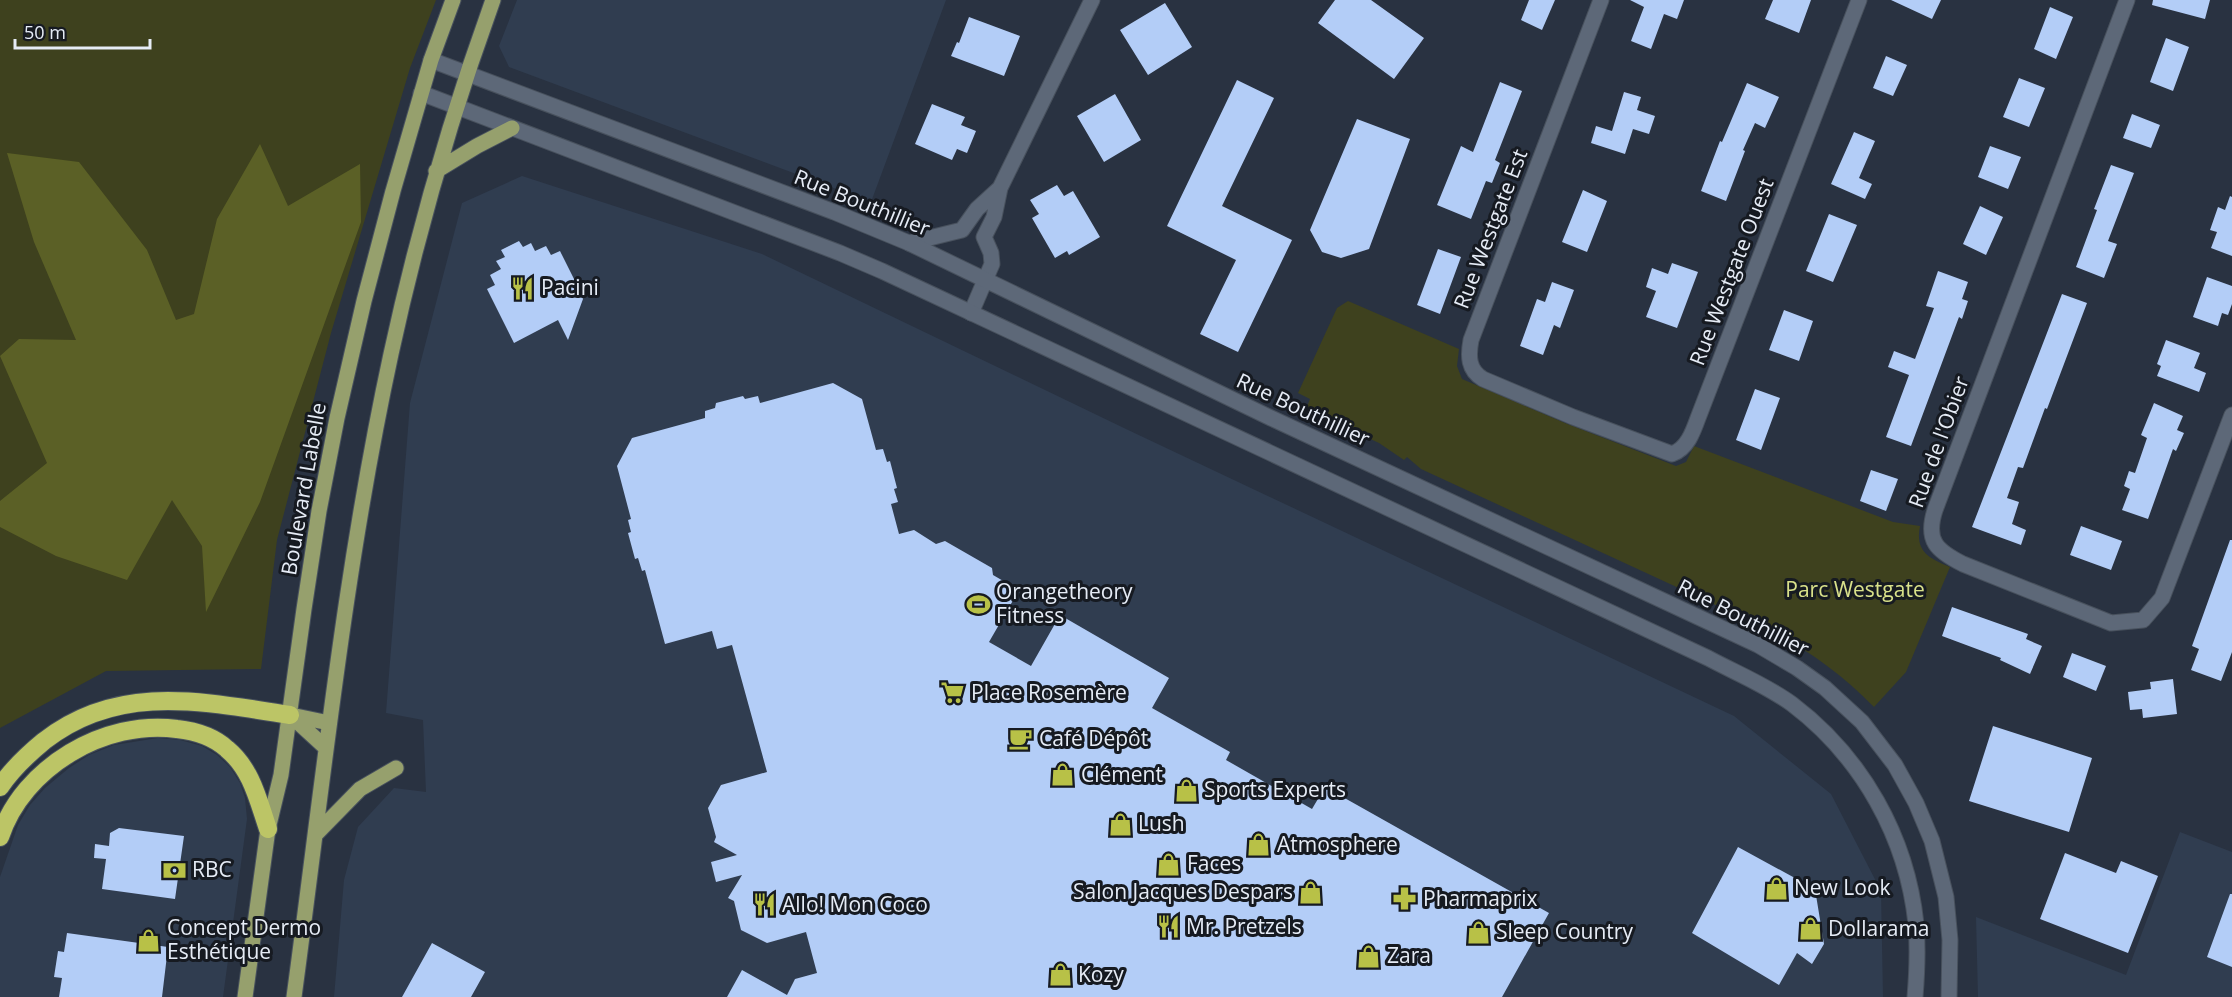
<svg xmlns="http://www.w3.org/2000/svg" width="2232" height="997" viewBox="0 0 2232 997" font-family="'Open Sans',sans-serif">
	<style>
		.built { fill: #303d50 }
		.green { fill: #3e411e }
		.forest { fill: #5b6026 }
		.building { fill: #b3cdf7 }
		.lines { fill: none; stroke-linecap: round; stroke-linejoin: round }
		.minor-casing { stroke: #48515d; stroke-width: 17 }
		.tertiary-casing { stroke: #48515d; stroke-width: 17 }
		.primary-casing { stroke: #48515d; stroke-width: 17 }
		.motorway-casing { stroke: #48515d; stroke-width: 20 }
		.minor { stroke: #5d6878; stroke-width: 15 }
		.tertiary { stroke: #5d6878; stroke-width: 15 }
		.primary { stroke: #96a06d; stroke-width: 15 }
		.motorway { stroke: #bcc566; stroke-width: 18 }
		.labels { text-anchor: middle; stroke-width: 6; stroke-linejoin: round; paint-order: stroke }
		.street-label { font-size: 21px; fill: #e6ecf6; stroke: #161a21 }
		.poi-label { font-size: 21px; fill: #e6ecf6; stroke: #161a21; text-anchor: start }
		.park-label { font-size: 21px; fill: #d9e18a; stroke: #161a21 }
	</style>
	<rect width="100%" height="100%" fill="#293241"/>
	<path class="built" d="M517 0H946L871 202 509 67 499 46Z
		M522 176 762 254 1126 429 1734 716 1831 794 1881 891 1883 997H334L344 880 358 827 394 788 426 792 423 720 386 713 410 403 462 203Z
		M158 738 180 740 202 746 217 755 230 767 240 783 245 798 247 819 223 997H0V877L18 825 30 805 45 788 69 768 89 755 114 745Z
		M2180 832 2232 852V997H1978L1976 917 2126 975Z"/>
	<path class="green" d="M0 0H436L410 68 331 333 277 540 261 669 106 671 0 728Z
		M1348 301 1459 349 1457 366 1462 379 1565 423 1676 466 1686 462 1694 446 1893 522 1920 526C1915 551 1928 558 1950 567L1906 672 1874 707C1835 667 1797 643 1747 619L1749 614 1745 612 1742 616 1722 608 1421 469 1407 457 1404 460 1379 443 1306 409 1310 399 1298 393 1337 308Z"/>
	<path class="forest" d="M260 144 288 206 360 164 361 222 260 502 206 612 202 546 172 500 127 580 56 556 0 527V501L47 463 0 356 19 339 76 340 34 242 7 153 79 162 147 250 176 320 194 314 217 219Z"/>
	<path class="building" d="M1335 0H1371L1424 38 1394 79 1318 23Z
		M1529 0H1555L1542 30 1521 20Z
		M1630 0H1684L1677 19 1664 14 1651 49 1631 41 1644 7Z
		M1773 0H1811L1799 33 1765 19Z
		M1891 0H1941L1932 19Z
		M2153 0H2210L2205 19 2152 5Z
		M1165 3 1192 47 1148 75 1120 30Z
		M2050 7 2073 17 2056 59 2034 49Z
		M969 17 1020 36 1004 76 951 56 957 42 959 43Z
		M2166 38 2189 47 2173 91 2150 82Z
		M1886 56 1907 65 1893 96 1873 88Z
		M2019 78 2045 88 2029 127 2003 117Z
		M1237 80 1274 98 1222 206 1292 240 1238 352 1200 334 1236 260 1167 226Z
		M1500 82 1522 91 1495 160 1500 163 1492 183 1486 181 1471 219 1437 205 1461 146 1473 152Z
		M1747 83 1779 97 1765 128 1755 123 1743 150 1745 151 1726 201 1701 191 1720 141 1722 142Z
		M1624 92 1641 97 1637 110 1655 116 1649 134 1633 129 1625 154 1591 143 1596 126 1612 131Z
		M1115 94 1141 140 1104 162 1077 116Z
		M932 104 965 117 961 125 976 131 967 153 957 149 952 160 915 144Z
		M2132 114 2160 125 2151 148 2123 138Z
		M1357 119 1410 139 1369 249 1341 258 1322 252 1310 230Z
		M1854 132 1875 141 1859 178 1872 184 1865 199 1831 184Z
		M1990 146 2021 157 2008 189 1978 177Z
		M2111 165 2134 173 2108 241 2117 244 2104 278 2076 267 2097 210 2094 209Z
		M1057 185 1064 196 1073 191 1100 237 1069 255 1067 251 1055 258 1032 218 1039 214 1030 200Z
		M1583 190 1607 201 1587 252 1562 242Z
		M2230 196 2232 197V256L2211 248 2217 232 2210 230 2218 207 2225 210Z
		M1980 206 2003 217 1986 255 1963 244Z
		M1829 214 1857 225 1833 282 1806 271Z
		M519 241 523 247 531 243 535 251 546 246 551 255 560 251 577 285 583 299 568 340 558 320 514 343 487 289 495 285 490 275 501 269 496 261 505 257 501 250Z
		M1438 249 1461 257 1440 314 1417 305Z
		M1672 263 1698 272 1677 328 1646 317 1656 291 1646 287 1652 268 1668 274Z
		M1938 271 1968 282 1962 299 1968 301 1962 319 1959 317 1911 446 1886 437 1909 375 1888 367 1894 351 1915 359 1934 308 1926 306Z
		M2207 277 2232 286V304L2228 315 2222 313 2218 326 2193 317Z
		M1552 282 1574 290 1560 328 1554 325 1543 355 1520 346 1537 299 1545 302Z
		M2062 294 2087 303 2047 409 2045 408 2023 468 2018 467 2007 498 2019 502 2012 524 2026 530 2021 545 1972 527Z
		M1784 310 1813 321 1799 361 1769 350Z
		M2166 340 2200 353 2194 368 2206 373 2199 392 2157 376 2161 366 2157 364Z
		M833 383 862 399 876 450 883 449 887 462 890 461 897 488 894 489 898 502 891 504 899 534 914 530 936 544 945 541 992 568 993 575 1019 590 989 642 1031 666 1060 615 1169 678 1152 708 1230 752 1226 760 1312 809 1325 787 1549 913 1502 997H727L742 970 787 995 795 979 817 973 806 932 767 943 741 930 734 901 728 898 742 875 716 882 711 862 737 855 714 842 716 837 708 808 721 785 767 772 732 645 717 649 712 631 665 644 645 570 642 571 638 558 635 559 628 533 631 532 628 520 631 519 617 466 632 438 705 418V411L715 408 716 403 743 396 745 399 758 396 760 403Z
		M1755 389 1780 398 1761 450 1736 440Z
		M2154 403 2183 416 2177 430 2184 433 2176 451 2173 449 2148 519 2122 510 2130 489 2124 486 2129 471 2135 473 2147 438 2141 435Z
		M1871 470 1898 479 1886 511 1860 501Z
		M2081 526 2122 541 2111 570 2070 555Z
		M2230 540H2232V652L2221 681 2191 670 2199 649 2192 646Z
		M1952 607 2028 634 2026 639 2042 646 2030 674 2000 660 2001 658 1942 636Z
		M2072 653 2106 666 2096 691 2063 677Z
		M2173 679 2177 714 2143 718 2142 709 2130 710 2128 692 2151 689 2150 682Z
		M1993 726 2092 758 2069 832 1969 801Z
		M119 828 184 836 175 899 102 889 106 859 94 858 95 844 109 846 110 833Z
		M1738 847 1815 889 1824 944 1812 964 1797 953 1779 985 1692 933Z
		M2065 853 2116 873 2121 861 2158 876 2128 953 2040 919Z
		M2230 894H2232V967L2207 957Z
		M67 933 168 947 162 997H59L62 978 54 977 58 951 64 952Z
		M432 943 485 972 471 997H402Z"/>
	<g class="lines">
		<defs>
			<path id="minor" d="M1601 0 1471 340C1468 356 1468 370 1483 379L1573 417 1672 454C1687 449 1693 432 1698 418L1859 0
				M2127 0 1935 510C1925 541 1937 551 1963 564L2111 623 2143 620 2162 598 2232 415
				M909 243 962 230 977 209 1000 188
				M971 313 992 264 991 253 984 237 994 217 1000 188 1092 0"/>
			<path id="tertiary" d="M431 60 834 212 909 243 1271 418 1666 602 1758 645 1797 668 1825 688 1862 722 1895 765 1916 803 1932 841 1946 897 1950 940 1949 997
				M421 93 840 253 882 271 1708 658C1736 673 1766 685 1792 704 1862 757 1907 837 1916 924 1918 948 1917 973 1915 997"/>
			<path id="primary" d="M436 171 477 146 512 128
				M290 715 326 748
				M291 715 329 723
				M315 835 360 789 396 768
				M245 997 268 829 281 775 304 609 319 511 337 418 364 301 393 191 431 60 453 0
				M294 997C323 782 345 566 391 354 417 234 451 116 493 0"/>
			<path id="motorway" d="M0 787C12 769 27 755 44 741 119 682 204 702 290 715
				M0 837C23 767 105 719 177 729 195 731 214 737 227 749 252 770 258 800 268 829"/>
		</defs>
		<use href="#minor" class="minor-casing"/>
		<use href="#tertiary" class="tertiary-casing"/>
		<use href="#primary" class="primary-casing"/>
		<use href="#motorway" class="motorway-casing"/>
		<use href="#minor" class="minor"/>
		<use href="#tertiary" class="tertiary"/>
		<use href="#primary" class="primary"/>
		<use href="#motorway" class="motorway"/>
	</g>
	<defs>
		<symbol id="restaurant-bare" viewBox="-9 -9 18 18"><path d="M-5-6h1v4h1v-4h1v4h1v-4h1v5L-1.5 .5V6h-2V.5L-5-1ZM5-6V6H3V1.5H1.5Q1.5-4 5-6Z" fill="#b8c147" stroke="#161a21" stroke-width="2.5" paint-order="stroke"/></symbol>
		<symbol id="stadium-bare" viewBox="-9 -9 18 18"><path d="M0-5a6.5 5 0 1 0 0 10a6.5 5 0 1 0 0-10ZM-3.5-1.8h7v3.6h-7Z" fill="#b8c147" stroke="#161a21" stroke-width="2.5" paint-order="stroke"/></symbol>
		<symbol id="supermarket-bare" viewBox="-9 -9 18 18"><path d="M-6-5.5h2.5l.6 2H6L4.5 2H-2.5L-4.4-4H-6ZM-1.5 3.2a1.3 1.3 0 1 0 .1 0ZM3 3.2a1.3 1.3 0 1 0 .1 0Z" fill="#b8c147" stroke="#161a21" stroke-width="2.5" paint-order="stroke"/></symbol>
		<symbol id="cafe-bare" viewBox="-9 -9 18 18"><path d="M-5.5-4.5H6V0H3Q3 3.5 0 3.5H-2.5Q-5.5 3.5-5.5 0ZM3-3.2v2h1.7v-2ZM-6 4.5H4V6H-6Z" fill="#b8c147" stroke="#161a21" stroke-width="2.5" paint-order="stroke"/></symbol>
		<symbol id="shop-bare" viewBox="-9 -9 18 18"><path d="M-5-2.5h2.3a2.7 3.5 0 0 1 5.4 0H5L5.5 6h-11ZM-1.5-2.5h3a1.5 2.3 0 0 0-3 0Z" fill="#b8c147" stroke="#161a21" stroke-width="2.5" paint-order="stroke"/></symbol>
		<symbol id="bank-bare" viewBox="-9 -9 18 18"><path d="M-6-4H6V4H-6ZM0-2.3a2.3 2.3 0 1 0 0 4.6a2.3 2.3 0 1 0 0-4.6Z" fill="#b8c147" stroke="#161a21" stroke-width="2.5" paint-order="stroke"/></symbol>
		<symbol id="pharmacy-bare" viewBox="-9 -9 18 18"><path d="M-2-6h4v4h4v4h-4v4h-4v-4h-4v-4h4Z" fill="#b8c147" stroke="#161a21" stroke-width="2.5" paint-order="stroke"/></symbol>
	</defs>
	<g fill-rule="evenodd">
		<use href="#restaurant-bare" x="506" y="272" width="33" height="33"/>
		<use href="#stadium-bare" x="962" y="588" width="33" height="33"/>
		<use href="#supermarket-bare" x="936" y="676" width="33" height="33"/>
		<use href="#cafe-bare" x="1004" y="722" width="33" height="33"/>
		<use href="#shop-bare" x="1046" y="758" width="33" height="33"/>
		<use href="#shop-bare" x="1170" y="774" width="33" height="33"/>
		<use href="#shop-bare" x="1104" y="808" width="33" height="33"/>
		<use href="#shop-bare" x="1242" y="828" width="33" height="33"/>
		<use href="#shop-bare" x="1152" y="848" width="33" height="33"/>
		<use href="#bank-bare" x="158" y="854" width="33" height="33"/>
		<use href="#shop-bare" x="1760" y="872" width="33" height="33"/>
		<use href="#shop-bare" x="1294" y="876" width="33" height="33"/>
		<use href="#pharmacy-bare" x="1388" y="882" width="33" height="33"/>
		<use href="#restaurant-bare" x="748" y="888" width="33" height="33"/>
		<use href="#restaurant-bare" x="1152" y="910" width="33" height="33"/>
		<use href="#shop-bare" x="1794" y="912" width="33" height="33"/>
		<use href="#shop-bare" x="1462" y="916" width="33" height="33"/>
		<use href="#shop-bare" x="132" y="924" width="33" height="33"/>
		<use href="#shop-bare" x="1352" y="940" width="33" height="33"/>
		<use href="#shop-bare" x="1044" y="958" width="33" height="33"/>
	</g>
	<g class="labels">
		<g class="street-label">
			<text transform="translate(862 203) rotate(22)" y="7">Rue Bouthillier</text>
			<text transform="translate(1491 229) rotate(-69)" y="7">Rue Westgate Est</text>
			<text transform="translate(1732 272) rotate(-69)" y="7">Rue Westgate Ouest</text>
			<text transform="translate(1303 410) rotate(25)" y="7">Rue Bouthillier</text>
			<text transform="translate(1939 442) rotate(-70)" y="7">Rue de l'Obier</text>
			<text transform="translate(304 489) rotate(-80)" y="7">Boulevard Labelle</text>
			<text transform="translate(1743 618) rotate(27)" y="7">Rue Bouthillier</text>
		</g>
		<g class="poi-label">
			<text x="541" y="295">Pacini</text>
			<text x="996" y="599">Orangetheory<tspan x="996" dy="24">Fitness</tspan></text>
			<text x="971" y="700">Place Rosemère</text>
			<text x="1039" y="746">Café Dépôt</text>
			<text x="1081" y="782">Clément</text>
			<text x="1204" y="797">Sports Experts</text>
			<text x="1138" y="831">Lush</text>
			<text x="1277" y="852">Atmosphere</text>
			<text x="1187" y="871">Faces</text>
			<text x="192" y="877">RBC</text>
			<text x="1794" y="895">New Look</text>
			<text x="1293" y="899" text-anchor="end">Salon Jacques Despars</text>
			<text x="1423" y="906">Pharmaprix</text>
			<text x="782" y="912">Allo! Mon Coco</text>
			<text x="1186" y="934">Mr. Pretzels</text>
			<text x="167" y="935">Concept Dermo<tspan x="167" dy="24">Esthétique</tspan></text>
			<text x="1828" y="936">Dollarama</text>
			<text x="1496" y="939">Sleep Country</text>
			<text x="1387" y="963">Zara</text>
			<text x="1078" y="982">Kozy</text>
		</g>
		<g class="park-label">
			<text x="1855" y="597">Parc Westgate</text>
		</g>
	</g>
	<path d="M15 39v9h135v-9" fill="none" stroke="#e6ecf6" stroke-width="3"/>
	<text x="24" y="39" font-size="18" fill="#e6ecf6" stroke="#161a21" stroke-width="4.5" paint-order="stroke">50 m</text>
</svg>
